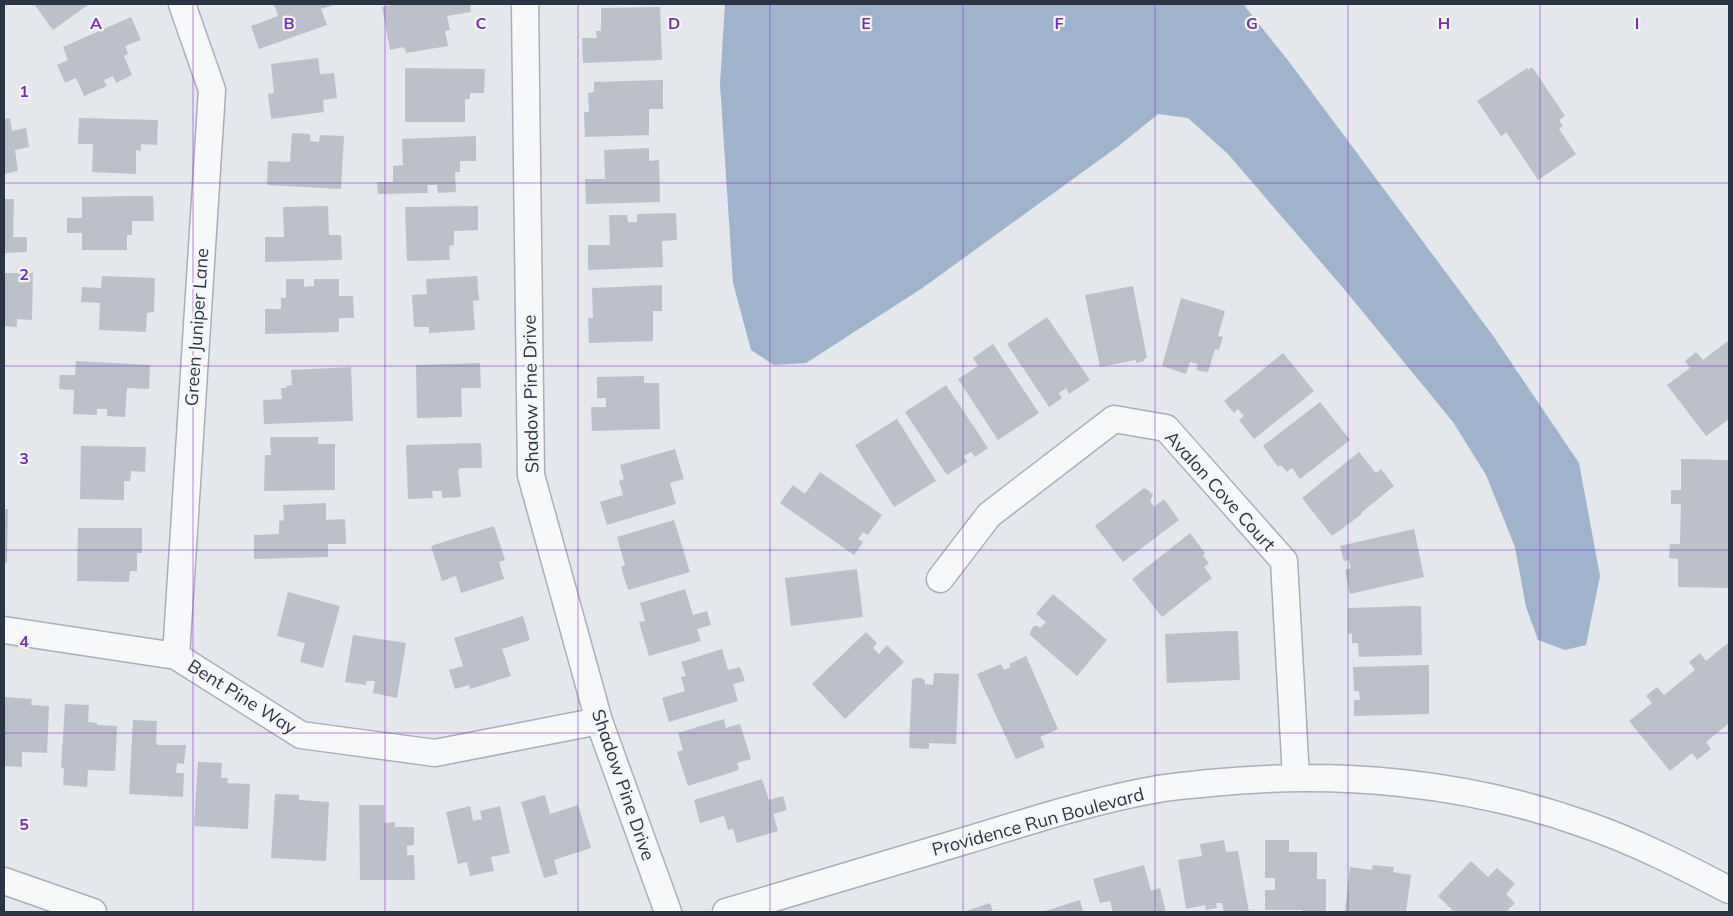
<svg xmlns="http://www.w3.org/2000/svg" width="1733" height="916" viewBox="0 0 1733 916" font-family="Mulish,sans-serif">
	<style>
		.water { fill: #9fb4cc }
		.building { fill: #bbc0ca }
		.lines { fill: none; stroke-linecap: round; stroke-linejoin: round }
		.minor-casing { stroke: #a9aeb7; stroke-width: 29 }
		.minor { stroke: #f7f8fa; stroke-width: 26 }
		.grid { fill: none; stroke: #7b2cbf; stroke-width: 1; stroke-opacity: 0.55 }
		.labels { text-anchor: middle; stroke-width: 4.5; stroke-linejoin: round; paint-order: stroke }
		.street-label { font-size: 18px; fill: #2b3445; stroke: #f4f6f9 }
		.grid-label { font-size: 16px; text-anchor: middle; font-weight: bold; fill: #7b2cbf; stroke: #f4f6f9; stroke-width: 4.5; stroke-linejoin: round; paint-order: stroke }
	</style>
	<rect width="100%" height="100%" fill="#e4e7ec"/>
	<path class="water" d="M725 4H1243L1290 63 1494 337 1579 463 1600 576 1586 645 1565 650 1538 640 1526 607 1515 547 1486 475 1453 422 1344 289 1228 154 1188 118 1158 114 1120 145 921 289 806 363 774 365 751 350 733 283 720 84Z"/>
	<path class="building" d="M34 4H89L53 30Z
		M274 4H336L321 9 327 25 259 49 251 26 278 16Z
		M397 4H470L471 12 447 16 450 30 445 31 448 46 406 53 404 47 390 50 382 7Z
		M660 7 662 60 583 63 582 38H597L596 31H601V8Z
		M131 17 141 40 125 46 128 54 124 56 132 75 116 83 113 76 104 80 107 86 84 96 76 78 65 83 57 65 68 60 63 47Z
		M318 58 320 74 334 73 337 98 323 100 324 112 271 119 268 94 274 93 271 64Z
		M1532 67 1565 116 1559 120 1563 126 1559 129 1576 154 1538 180 1506 132 1501 136 1477 101 1527 68 1528 70Z
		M405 68 485 69 484 93H470V99H465V122H405Z
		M663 80V109H649V135L585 137 584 112H589L588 93 594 92V82Z
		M10 118 12 131 26 128 29 147 15 150 18 171 4 174V119Z
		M79 118 158 120 157 145 141 144V151L136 150V174L92 172 93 144H78Z
		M292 133 310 134V141L319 142 320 135 344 136 341 189 267 185 268 161 290 162Z
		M476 136V161H460V172H455L456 192 438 193 437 185H427L428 193 378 194 377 182H393V166L403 165 402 139Z
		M649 148V161L659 160 660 202 586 204 585 179H605L604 150Z
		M129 196H153L154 221H132V235H127V250H82V233H67V218H82V197Z
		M4 199H14L13 237H27V252L4 253Z
		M328 206 329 235H341L342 260 265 262V237H284L283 207Z
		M478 206V230L454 231V245L449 246 450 260 407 261 405 207Z
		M676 213 677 240 662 241 663 267 588 270V245H610L609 215H627L628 222H637V214Z
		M4 273H33L32 320 17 319V327L4 326Z
		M102 276 155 278 154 312 147 313 146 332 99 330 100 303 81 302 82 287 101 288Z
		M477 276 479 300 473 301 475 330 429 333V327H414L412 295 427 294 426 279Z
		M286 279H304V287L314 286V279H339V296H353L354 318H339V332L265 334V309H281V298H286Z
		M662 285V311H653V341L589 343 588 318H593L592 288Z
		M1133 286 1147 358 1144 359V361L1136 363V360L1100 367 1085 295Z
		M1181 298 1225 311 1218 336 1223 337 1219 350 1215 349 1208 372 1198 371 1196 369 1198 364 1190 362 1186 374 1162 366Z
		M1047 317 1090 380 1069 394 1066 388 1059 393 1062 398 1049 407 1007 344Z
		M1729 340V419L1706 436 1667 385 1690 368 1685 361 1696 352 1703 360Z
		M993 344 1039 413 998 440 958 379 978 366 973 358Z
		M1283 353 1314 391 1254 439 1239 420 1244 416 1238 409 1234 413 1224 401Z
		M76 361 150 365 149 389 127 388 125 417 107 416V409H97V415L73 414 74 390 59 389 60 375H75Z
		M480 363 481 388H461L462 417 417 418 416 365Z
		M351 367 353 421 264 424 263 400 282 399 281 388H286V386L292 385 291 370Z
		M644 376V383H659L660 429 592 431 591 407H606V398H597V377Z
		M946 385 988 448 975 457 971 452 964 456 967 462 947 475 905 412Z
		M1320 402 1350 440 1300 479 1292 468 1287 472 1281 465 1278 467 1263 446Z
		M897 419 936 481 894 507 855 445Z
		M270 437H318V444H335V490L264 491 265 455H271Z
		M481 443 482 468H460L458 471 461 497 442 498V491H432L433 498 408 499 406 445Z
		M81 446 146 447 145 472 131 471 130 481H124V500L80 499Z
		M675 449 684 479 670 483 676 504 607 525 600 502 623 495 619 481 624 479 620 465Z
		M1359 452 1376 473 1381 469 1394 486 1361 513 1362 514 1332 536 1302 498Z
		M1681 459 1729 460V588L1678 587V559L1669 558 1670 544H1680L1681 504H1671V490H1681Z
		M820 472 882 515 868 535 863 532 858 539 863 542 854 555 780 503 793 485 805 494Z
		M1144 488 1148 490 1153 495 1150 501 1154 507 1164 499 1179 520 1123 562 1095 526Z
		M326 503V520L345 519 346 544H328V557L254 559V535L279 534V521L284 520 283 505Z
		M4 509H8L7 563H4Z
		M674 520 690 572 628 590 621 567 625 565 617 537Z
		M494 526 505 560 499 562 504 579 461 593 456 576 442 581 431 546Z
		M78 528H142V553H137V571H130L129 582 77 581Z
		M1414 529 1424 577 1350 594 1345 570 1351 568 1349 560 1344 561 1340 546Z
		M1190 533 1205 553 1203 556 1209 563 1204 567 1212 578 1162 617 1132 579Z
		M857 569 863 617 791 626 785 578Z
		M685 589 693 615 707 611 711 625 697 629 701 641 649 656 639 622 645 621 640 603Z
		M288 592 340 606 323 668 300 662 305 643 277 636Z
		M1053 594 1107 640 1077 676 1030 635V632L1034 626H1038L1040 628 1046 622 1036 614Z
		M1411 606H1421L1422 655 1359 657 1358 643H1352V634H1348V608Z
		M523 616 530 640 502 649 511 676 470 689 469 685 455 689 449 670 463 666 454 638Z
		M1228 631H1238L1240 680 1167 683 1165 634Z
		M866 632 877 643 873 648 879 654 887 645 904 662 845 719 812 684Z
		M353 635 406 643 397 698 373 693 375 681H366V685L345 682Z
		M1729 642V723L1706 742 1711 749 1697 760 1692 753 1670 771 1629 721 1652 703 1646 696 1657 687 1664 695 1695 670 1689 662 1700 653 1706 661Z
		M722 649 728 670 740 667 745 681 733 684 738 701 669 722 662 698 685 691 681 677 686 676 681 662Z
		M1026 656 1058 729 1040 737 1045 747 1016 759 977 674 1001 664 1004 670 1011 667 1009 664Z
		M1429 665V714L1354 716V700H1360L1359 691H1354L1353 667Z
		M934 673 959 674 956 744 929 743V749L909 748 912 680 915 678H922L925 681V684L933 685Z
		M4 697 32 699 31 705 49 706 47 753 22 752V767L4 766Z
		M65 704 89 705 88 722 97 723V725L117 726 115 771 88 770 87 787 63 785 64 768H61Z
		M724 719 726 728 740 724 751 759 737 763 739 770 688 786 677 752 683 750 678 733Z
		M133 720 157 721 156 743 158 745H186L184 764 177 763 176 773H184L183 797 129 794Z
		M198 762 222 763 221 778H228L227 783 250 784 248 829 194 826Z
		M762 779 769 800 783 796 787 810 773 814 778 831 737 843 733 829 728 830 724 816 700 823 694 800Z
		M275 794 299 795V800L329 802 326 861 271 858Z
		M545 795 550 814 578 805 591 848 554 860 558 874 544 878 521 802Z
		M359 805H384V823L395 822V827H414V845L407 846V855H414L415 880H360Z
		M470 806 473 821 482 819 480 811 500 806 510 853 491 857 494 871 470 876 467 862 458 864 446 812Z
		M1224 840 1226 852 1238 851 1249 912H1224L1222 903H1216L1217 908 1206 910 1205 905 1186 909 1178 860 1202 856 1200 844Z
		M1265 840H1289V852H1317V879H1326V912H1302V910H1265V890H1275V878H1265Z
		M1471 861 1488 877 1497 868 1515 884 1506 894 1515 903 1506 912H1454L1438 896Z
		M1144 865 1151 891 1160 888 1166 912H1113L1110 901 1100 903 1093 879Z
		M1373 865 1394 867 1393 872 1411 875 1406 912H1345L1350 867 1372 870Z
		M1080 900 1083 912H1042Z
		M990 903 993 912H963Z"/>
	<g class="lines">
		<defs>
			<path id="minor" d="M525 4 531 475 599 721 668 912
				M940 579 989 515 1114 419 1166 428 1284 561 1296 778
				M4 630 176 656 301 735 435 753 599 721
				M176 656 212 90 182 4
				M4 881 93 912
				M726 912C808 888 890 863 971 839 1033 820 1095 800 1158 789 1175 786 1193 785 1210 783 1336 770 1468 782 1587 825 1636 842 1683 866 1729 890"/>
		</defs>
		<use href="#minor" class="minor-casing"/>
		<use href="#minor" class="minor"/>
	</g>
	<path class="grid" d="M193 4V912M385 4V912M578 4V912M770 4V912M963 4V912M1155 4V912M1348 4V912M1540 4V912M4 183H1729M4 366H1729M4 550H1729M4 733H1729"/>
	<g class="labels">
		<g class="street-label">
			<text transform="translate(197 327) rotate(-86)" y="6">Green Juniper Lane</text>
			<text transform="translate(531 394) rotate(-91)" y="6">Shadow Pine Drive</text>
			<text transform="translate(1220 491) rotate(48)" y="6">Avalon Cove Court</text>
			<text transform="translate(242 697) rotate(32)" y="6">Bent Pine Way</text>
			<text transform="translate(623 785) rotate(71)" y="6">Shadow Pine Drive</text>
			<text transform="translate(1038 822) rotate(-15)" y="6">Providence Run Boulevard</text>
		</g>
	</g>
	<g class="grid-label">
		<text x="96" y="29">A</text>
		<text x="289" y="29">B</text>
		<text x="481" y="29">C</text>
		<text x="674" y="29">D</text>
		<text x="866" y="29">E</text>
		<text x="1059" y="29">F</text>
		<text x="1252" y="29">G</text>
		<text x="1444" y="29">H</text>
		<text x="1637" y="29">I</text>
		<text x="24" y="97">1</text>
		<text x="24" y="280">2</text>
		<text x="24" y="464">3</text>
		<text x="24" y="647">4</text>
		<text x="24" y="830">5</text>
	</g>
	<rect width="1733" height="916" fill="none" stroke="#2b3445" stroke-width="10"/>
</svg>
